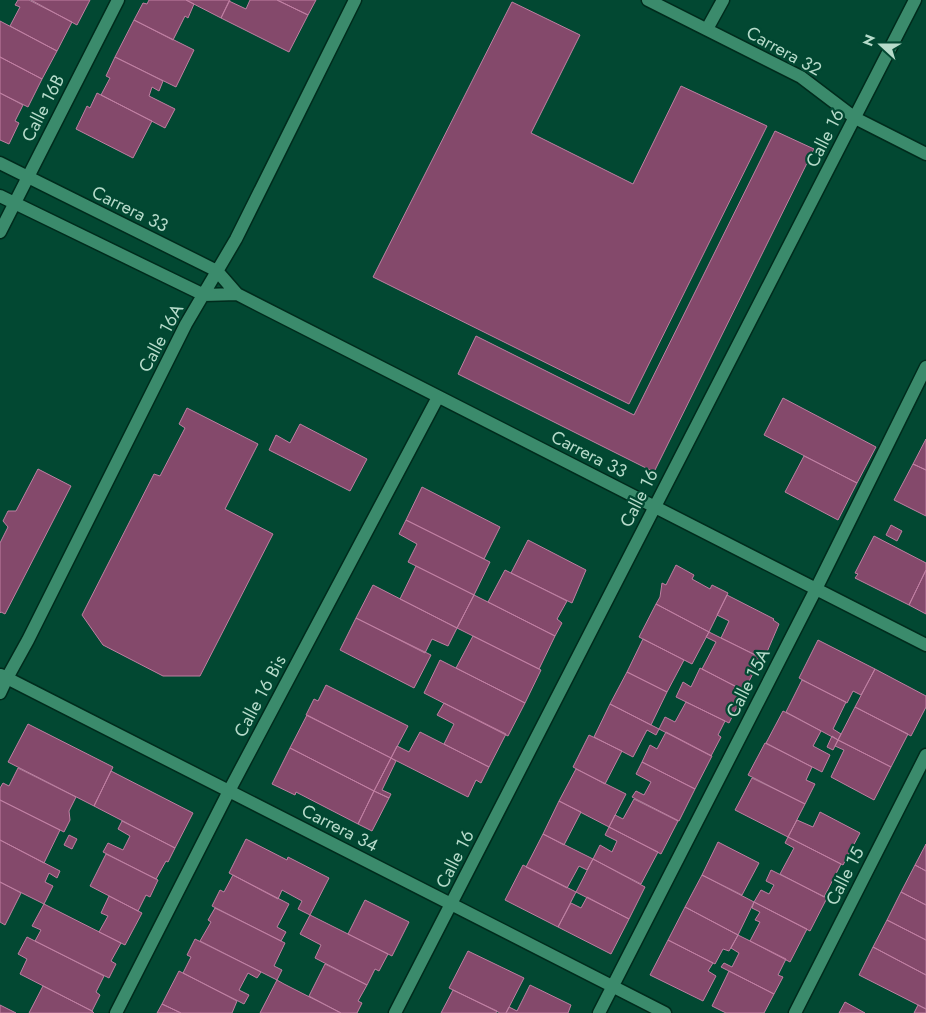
<svg xmlns="http://www.w3.org/2000/svg" width="926" height="1013" viewBox="0 0 926 1013" font-family="Jost,sans-serif">
	<style>
		.building { fill: #84496b; stroke: #bf7fa2 }
		.lines { fill: none; stroke-linecap: round; stroke-linejoin: round }
		.minor-casing { stroke: #002b1c; stroke-width: 15 }
		.minor { stroke: #3b8b6c; stroke-width: 12 }
		.labels { text-anchor: middle; stroke-width: 4.5; stroke-linejoin: round; paint-order: stroke }
		.street-label { font-size: 18px; fill: #b6dbca; stroke: #024832 }
	</style>
	<rect width="100%" height="100%" fill="#024832"/>
	<path class="building" d="M18 0H29L72 22 57 51 10 26 20 7 15 5Z
		M31 0H90L77 25Z
		M149 0H186L194 4 188 18 185 16 173 40 134 20 143 3 147 4Z
		M186 0H230L221 18Z
		M250 0H277L308 15 289 52 221 18 229 1 246 9Z
		M277 0H316L308 15Z
		M512 2 580 35 531 133 633 184 681 86 767 126 629 404 373 277Z
		M134 20 194 50 176 87 115 57Z
		M0 21 57 51 42 79 0 57Z
		M0 57 42 79 28 107 0 93Z
		M115 57 163 81 159 91 152 87 149 96 175 109 165 128 101 95 110 78 106 76Z
		M0 93 23 105 15 121 19 123 9 144 0 140Z
		M97 93 152 121 133 158 76 129 87 106 90 108Z
		M775 131 814 149 654 472 458 374 476 336 634 415Z
		M783 398 876 447 857 483 764 435Z
		M187 408 258 444 225 509 273 534 200 676H163L103 645 82 615 154 474 160 476 185 428 179 424Z
		M300 424 367 459 350 491 269 450 276 435 290 443Z
		M926 439V470L913 464Z
		M804 456 857 483 838 520 785 492Z
		M913 464 926 470V516L894 500Z
		M38 469 71 486 5 614 1 612 0 613V543L8 527 3 521 8 511H16Z
		M422 487 500 527 484 559 406 520Z
		M406 520 490 562 474 595 408 562 417 544 399 534Z
		M891 525 902 531 897 541 886 535Z
		M874 536 926 563V570L909 605 855 578 858 574 855 573Z
		M528 540 586 570 572 603 511 573Z
		M676 565 694 575 692 579 710 589 712 585 728 593 709 632 656 604 660 597 662 583 666 585Z
		M416 566 474 595 457 628 400 599Z
		M505 570 567 601 557 619 562 623 555 636 488 602Z
		M926 570V614L909 605Z
		M373 585 457 628 448 646 432 639 425 653 356 618Z
		M474 595 555 636 539 669 457 628Z
		M727 595 774 619 773 620 779 624 764 659 721 638 729 621 717 615Z
		M656 604 709 632 692 664 639 637Z
		M356 618 431 655 414 688 340 650Z
		M709 632 761 658 744 691 702 669 716 642 706 637Z
		M473 636 541 670 525 703 456 668Z
		M643 639 684 660 667 692 627 672Z
		M818 640 875 669 861 695 853 691 847 703 799 678Z
		M440 660 525 703 508 736 424 693Z
		M700 668 745 691 729 723 676 697 683 682 691 687Z
		M875 669 926 696V707L911 736 855 707Z
		M627 672 667 692 651 725 610 704Z
		M802 680 846 702 833 729 841 734 838 740 786 712Z
		M326 685 408 726 391 758 306 715 314 699 318 701Z
		M686 702 725 721 718 735 721 737 711 756 659 729 665 717 675 722Z
		M444 703 506 734 489 767 444 744 454 724 437 715Z
		M610 704 659 729 656 735 647 730 633 757 594 737Z
		M855 707 908 734 891 767 838 740Z
		M783 711 821 731 813 746 830 755 822 772 766 743Z
		M307 715 391 758 374 791 290 748Z
		M28 724 113 767 94 806 8 762Z
		M420 732 489 767 481 783 476 780 468 797 391 758 397 746 409 752Z
		M666 732 712 756 695 789 642 762 650 745 657 749Z
		M589 735 622 751 605 784 573 767Z
		M832 736 838 740 833 750 827 747Z
		M838 740 891 767 874 800 831 777 844 750 835 746Z
		M765 743 812 767 806 780 815 784 805 804 748 775Z
		M290 748 374 791 358 824 296 792 295 795 272 784Z
		M391 758 396 761 382 790 391 794 389 798 374 791Z
		M642 762 695 789 679 821 632 797 636 791 644 795 651 782 636 774Z
		M18 768 76 797 69 811 70 820 64 832 0 800V788L3 783 9 786Z
		M576 769 626 794 609 827 559 801Z
		M111 771 193 813 175 848 94 806Z
		M752 778 805 804 788 837 735 810Z
		M374 791 389 798 372 831 358 824Z
		M634 799 678 821 661 854 609 827 615 815 623 819Z
		M0 800 60 830 44 863 0 840Z
		M559 801 581 812 564 845 543 834Z
		M820 812 860 833 843 865 788 837 797 820 813 827Z
		M122 821 175 848 168 862 166 861 156 879 103 852 108 843 123 850 130 836 118 829Z
		M609 827 658 852 641 884 593 859 600 845 612 852 617 841 605 835Z
		M543 834 593 859 587 870 579 866 567 888 526 867Z
		M69 835 77 839 72 849 64 845Z
		M788 837 841 864 824 897 780 874 794 848 785 843Z
		M246 839 287 860 288 857 329 878 310 915 298 909 302 901 282 890 278 899 229 873Z
		M0 840 60 871 57 878 49 873 45 882 53 886 44 904 0 882Z
		M718 842 759 863 742 895 702 875Z
		M926 844V871L915 865Z
		M106 854 158 880 150 897 146 895 138 911 90 886Z
		M593 859 645 887 629 919 576 892Z
		M523 865 576 892 558 927 505 900Z
		M915 865 926 871V905L901 892Z
		M771 870 827 898 810 931 754 902 761 890 769 894 774 885 766 881Z
		M233 875 289 904 277 927 286 932 281 941 212 906 220 890 224 892Z
		M702 875 754 902 738 935 685 907Z
		M0 882 21 893 5 925 0 922Z
		M901 892 926 905V940L887 920Z
		M109 896 142 913 125 945 99 932 108 916 101 913Z
		M587 897 629 919 611 954 558 927 571 903 581 908Z
		M365 900 409 922 392 956 348 934Z
		M754 902 807 929 790 962 750 941 760 922 755 920 760 912 752 908Z
		M44 904 121 943 111 961 116 964 109 978 35 941 41 930 32 926Z
		M685 907 738 935 729 951 723 949 715 964 668 940Z
		M215 908 285 943 274 966 282 970 277 980 200 941 211 922 208 920Z
		M310 915 388 954 379 971 375 969 367 985 315 958 321 945 300 934Z
		M887 920 926 940V975L873 947Z
		M738 935 786 959 778 975 783 977 774 994 721 967 724 963 732 967 739 953 731 948Z
		M27 937 104 976 96 992 100 995 92 1011 20 974 27 959 18 954Z
		M195 939 261 972 257 978 248 973 239 990 249 995 244 1004 183 973 191 957 187 955Z
		M668 940 713 963 708 971 716 976 703 1001 650 975Z
		M873 947 926 975V1009L859 975Z
		M468 951 524 978 506 1013H500L449 988Z
		M325 964 367 985 358 1001 362 1003 357 1013H341L309 996Z
		M179 971 237 1001 232 1013H181L162 1004Z
		M729 971 774 994 764 1013H726L712 1006Z
		M277 980 284 984 341 1013H260Z
		M530 985 571 1005 568 1013H506L509 1007 517 1011Z
		M43 986 92 1011 94 1013H29Z
		M453 990 497 1011 496 1013H441Z
		M845 1002 865 1013H839Z
		M162 1004 181 1013H157Z
		M0 1005 16 1013H0Z
		M918 1005 926 1009V1013H914Z"/>
	<g class="lines">
		<defs>
			<path id="minor" d="M648 0 801 77 855 118 926 154
				M707 29 723 0
				M0 163 217 271 237 294 926 645
				M0 196 204 295 237 294
				M0 232 118 0
				M1 675 665 1013
				M0 693 7 678 28 640 186 324 236 239 355 0
				M116 1013 229 791 438 397
				M395 1013 915 0
				M599 1013 816 589 926 367
				M795 1013 926 755"/>
		</defs>
		<use href="#minor" class="minor-casing"/>
		<use href="#minor" class="minor"/>
	</g>
	<g class="labels">
		<g class="street-label">
			<text transform="translate(784 51) rotate(29)" y="6">Carrera 32</text>
			<text transform="translate(43 108) rotate(-63)" y="6">Calle 16B</text>
			<text transform="translate(825 138) rotate(-63)" y="6">Calle 16</text>
			<text transform="translate(130 209) rotate(26)" y="6">Carrera 33</text>
			<text transform="translate(161 338) rotate(-62)" y="6">Calle 16A</text>
			<text transform="translate(589 454) rotate(27)" y="6">Carrera 33</text>
			<text transform="translate(639 498) rotate(-63)" y="6">Calle 16</text>
			<text transform="translate(748 683) rotate(-63)" y="6">Calle 15A</text>
			<text transform="translate(260 696) rotate(-62)" y="6">Calle 16 Bis</text>
			<text transform="translate(340 828) rotate(27)" y="6">Carrera 34</text>
			<text transform="translate(455 859) rotate(-63)" y="6">Calle 16</text>
			<text transform="translate(845 876) rotate(-63)" y="6">Calle 15</text>
		</g>
	</g>
	<g transform="translate(881 45) rotate(291)" stroke="#024832" stroke-width="4" paint-order="stroke">
	<path d="M0-4L9 19L0 12L-9 19Z" fill="#b6dbca"/>
	<text y="-8" font-size="14" font-weight="bold" text-anchor="middle" fill="#b6dbca">N</text>
	</g>
</svg>
